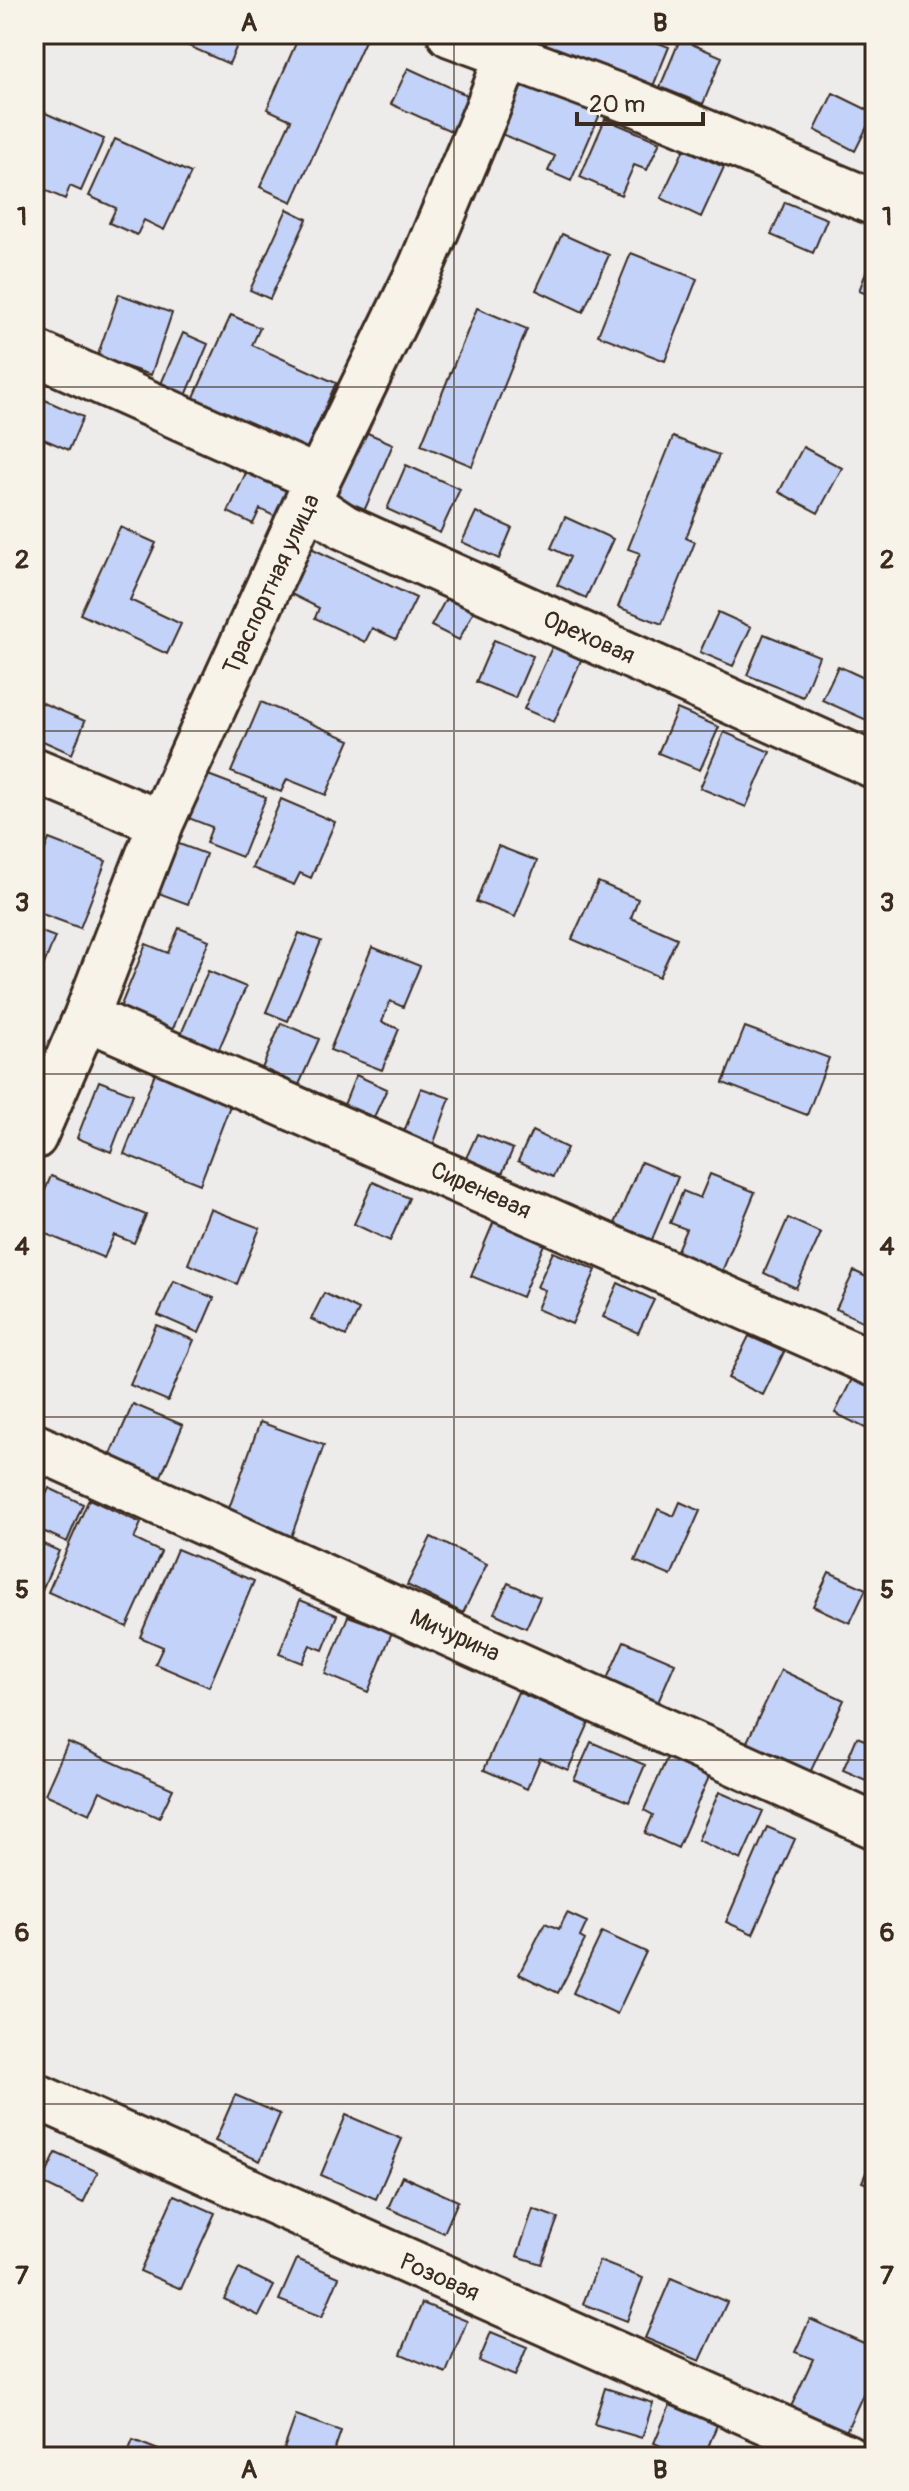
<svg xmlns="http://www.w3.org/2000/svg" width="909" height="2491" viewBox="0 0 909 2491" font-family="Pangolin,sans-serif">
	<style>
		.building { fill: #c3d2f9; stroke: #3b2a1e; stroke-width: 2 }
		.lines { fill: none; stroke-linecap: round; stroke-linejoin: round }
		.minor-casing { stroke: #3b2a1e; stroke-width: 50 }
		.minor { stroke: #f7f3e8; stroke-width: 44 }
		.grid { fill: none; stroke: #3b2a1e; stroke-width: 2; stroke-opacity: 0.55 }
		.labels { text-anchor: middle; stroke-width: 6; stroke-linejoin: round; paint-order: stroke }
		.street-label { font-size: 24px; fill: #3b2a1e; stroke: #f7f3e8 }
		.neatline { fill: none; stroke: #3b2a1e; stroke-width: 3 }
		.grid-label { font-size: 26px; text-anchor: middle; font-weight: bold; fill: #3b2a1e }
	</style>
	<rect width="100%" height="100%" fill="#edeceb"/>
	<filter id="ink" filterUnits="userSpaceOnUse"><feTurbulence type="fractalNoise" baseFrequency=".0125" numOctaves="2"/><feDisplacementMap in="SourceGraphic" scale="16" xChannelSelector="R" yChannelSelector="G"/><feConvolveMatrix kernelMatrix="1 2 1 2 8 2 1 2 1" color-interpolation-filters="sRGB"/></filter>
	<g filter="url(#ink)">
		<path class="building" d="M175 34H242L229 64 173 39Z
			M300 34H368L292 202 260 187 291 120 267 109Z
			M544 34H635L669 47 647 101 538 49Z
			M680 39 722 57 703 104 660 87Z
			M408 68 469 96 453 132 391 104Z
			M521 70 604 105 571 181 548 171 555 156 494 131Z
			M833 93 874 113 855 151 815 130Z
			M34 108 104 139 81 191 70 186 65 199 37 187 44 172 34 168Z
			M605 119 660 142 647 170 634 165 621 195 580 177Z
			M115 139 191 173 164 230 144 220 137 235 109 223 116 208 89 196Z
			M684 149 724 167 701 217 661 198Z
			M785 202 827 219 813 253 771 235Z
			M287 209 307 219 270 299 250 290Z
			M562 234 609 255 583 312 536 290Z
			M631 253 697 279 665 361 598 335Z
			M872 257 875 258V297L859 291Z
			M119 294 172 313 151 375 97 357Z
			M477 308 527 329 472 466 421 445Z
			M231 315 260 328 252 345 336 383 303 457 190 406Z
			M183 333 208 344 185 398 160 386Z
			M34 395 83 417 69 450 34 435Z
			M363 431 393 444 365 509 334 496Z
			M673 437 719 455 686 538 695 542 662 624 618 607 640 553 628 549Z
			M803 447 842 468 818 513 779 492Z
			M406 465 460 489 440 533 387 509Z
			M249 466 295 487 280 519 260 509 253 524 228 512Z
			M476 512 512 528 499 559 462 542Z
			M565 517 613 539 586 598 557 585 570 557 551 548Z
			M120 527 156 543 130 600 181 624 167 654 80 614Z
			M311 548 416 598 396 639 372 628 365 642 315 618 319 608 289 593Z
			M448 595 475 609 459 640 431 626Z
			M718 612 751 627 733 666 700 652Z
			M764 634 819 656 803 697 747 675Z
			M494 640 533 656 515 698 476 682Z
			M553 645 582 658 554 722 524 709Z
			M838 666 875 683V714L871 722 822 700Z
			M38 701 85 721 72 754 34 737V710Z
			M261 702 350 740 326 795 287 779 281 792 231 772Z
			M677 709 719 727 700 770 658 753Z
			M724 732 770 752 746 807 700 788Z
			M203 773 266 797 242 857 206 843 212 827 186 817Z
			M281 799 335 822 311 878 300 873 294 885 252 868Z
			M34 804 47 808 34 844Z
			M49 839 106 861 80 928 34 911V878Z
			M171 841 206 854 188 904 153 891Z
			M498 846 537 861 515 917 476 902Z
			M598 882 638 899 631 918 677 938 659 977 572 939Z
			M179 928 209 940 168 1041 119 1010 146 944 168 953Z
			M34 929 55 937 34 989Z
			M299 933 321 941 288 1021 266 1012Z
			M372 947 420 966 403 1007 390 1001 382 1022 399 1029 382 1070 330 1050Z
			M208 971 246 987 212 1065 175 1048Z
			M281 1023 319 1039 295 1094 258 1078Z
			M745 1027 829 1058 807 1115 723 1083Z
			M155 1073 231 1103 200 1184 124 1154Z
			M356 1075 387 1089 374 1117 344 1105Z
			M99 1081 133 1094 111 1152 77 1138Z
			M421 1088 450 1098 432 1148 402 1137Z
			M532 1131 567 1148 553 1177 518 1161Z
			M477 1134 513 1149 498 1183 462 1167Z
			M641 1162 678 1177 651 1242 614 1226Z
			M710 1174 755 1192 721 1274 675 1255 686 1229 670 1223 683 1191 700 1198Z
			M51 1176 146 1215 134 1243 114 1235 104 1258 34 1229V1216Z
			M373 1182 409 1198 390 1241 354 1224Z
			M210 1209 260 1228 237 1284 188 1264Z
			M788 1218 821 1233 796 1288 764 1273Z
			M494 1221 545 1242 522 1297 471 1276Z
			M553 1252 596 1270 572 1324 537 1309 545 1290 537 1287Z
			M854 1271 875 1281V1327L836 1309Z
			M174 1281 214 1298 199 1333 158 1315Z
			M618 1283 654 1300 638 1333 603 1317Z
			M324 1293 359 1310 346 1336 311 1319Z
			M156 1325 194 1340 168 1401 130 1385Z
			M749 1336 784 1352 763 1395 728 1378Z
			M855 1373 875 1383V1433L835 1413Z
			M133 1404 183 1425 158 1483 108 1461Z
			M260 1422 324 1445 291 1537 227 1514Z
			M49 1488 83 1504 67 1542 34 1527V1521Z
			M89 1499 141 1523 134 1539 161 1552 127 1627 48 1592Z
			M680 1502 700 1511 671 1576 635 1561 658 1509 674 1516Z
			M431 1537 487 1564 463 1613 407 1585Z
			M34 1540 59 1551 42 1590 34 1587Z
			M177 1549 254 1581 209 1687 155 1664 163 1647 140 1637Z
			M829 1572 866 1589 850 1623 813 1606Z
			M508 1583 540 1597 526 1628 494 1613Z
			M300 1600 337 1615 323 1650 310 1645 302 1663 279 1654Z
			M348 1616 392 1632 368 1692 325 1674Z
			M624 1641 675 1663 653 1714 606 1681Z
			M781 1670 844 1700 808 1777 744 1748Z
			M518 1692 589 1723 568 1770 540 1758 527 1789 484 1770Z
			M857 1737 875 1744V1784L843 1770Z
			M68 1742 173 1789 159 1818 100 1791 90 1814 45 1794Z
			M591 1742 645 1765 629 1802 574 1780Z
			M670 1751 712 1770 678 1848 645 1833 653 1815 644 1810Z
			M719 1792 763 1811 741 1860 698 1840Z
			M767 1827 795 1839 753 1934 726 1922Z
			M567 1913 587 1922 580 1937 585 1940 558 1993 519 1974 545 1923 559 1929Z
			M602 1932 646 1952 617 2014 573 1993Z
			M235 2095 280 2114 260 2161 215 2141Z
			M346 2115 402 2139 376 2199 321 2175Z
			M875 2152V2187L862 2182Z
			M56 2153 98 2172 83 2203 42 2183Z
			M402 2176 458 2201 444 2233 388 2208Z
			M174 2195 215 2213 181 2289 140 2271Z
			M533 2209 558 2218 541 2264 517 2256Z
			M297 2259 339 2277 322 2317 279 2300Z
			M599 2261 643 2278 627 2321 583 2304Z
			M239 2269 274 2286 259 2316 224 2299Z
			M671 2278 727 2302 700 2361 645 2338Z
			M422 2303 467 2321 446 2373 401 2354Z
			M810 2319 875 2348V2368L844 2436 789 2411 813 2359 795 2352Z
			M491 2332 527 2347 515 2376 479 2361Z
			M605 2388 653 2403 642 2438 594 2424Z
			M670 2405 717 2425 704 2457H686L654 2443Z
			M296 2415 341 2431 332 2457H301L284 2449Z
			M133 2440 176 2457H126Z"/>
		<g class="lines">
			<defs>
				<path id="minor" d="M450 34 628 100 875 203
					M34 352 318 479
					M307 502 344 527 875 766
					M34 770 161 823
					M86 1017 875 1364
					M34 1137 86 1017 161 823 307 502 421 267 487 110 516 34
					M34 1446 875 1826
					M34 2095 847 2457"/>
			</defs>
			<use href="#minor" class="minor-casing"/>
			<use href="#minor" class="minor"/>
		</g>
	</g>
	<path class="grid" d="M454 34V2457M34 387H875M34 731H875M34 1074H875M34 1417H875M34 1760H875M34 2104H875"/>
	<g class="labels">
		<g class="street-label">
			<text transform="translate(271 584) rotate(-65)" y="8">Траспортная улица</text>
			<text transform="translate(589 637) rotate(24)" y="8">Ореховая</text>
			<text transform="translate(481 1190) rotate(24)" y="8">Сиреневая</text>
			<text transform="translate(455 1635) rotate(24)" y="8">Мичурина</text>
			<text transform="translate(440 2277) rotate(24)" y="8">Розовая</text>
		</g>
	</g>
	<rect width="909" height="2491" fill="none" stroke="#f7f3e8" stroke-width="88"/>
	<path d="M577 112v12h126v-12" fill="none" stroke="#3b2a1e" stroke-width="4"/>
	<text x="589" y="112" font-size="24" fill="#3b2a1e" stroke="#f7f3e8" stroke-width="6" paint-order="stroke">20 m</text>
	<rect x="44" y="44" width="821" height="2403" class="neatline"/>
	<g class="grid-label">
		<text x="249" y="31">A</text>
		<text x="660" y="31">B</text>
		<text x="22" y="225">1</text>
		<text x="887" y="225">1</text>
		<text x="22" y="568">2</text>
		<text x="887" y="568">2</text>
		<text x="22" y="911">3</text>
		<text x="887" y="911">3</text>
		<text x="22" y="1255">4</text>
		<text x="887" y="1255">4</text>
		<text x="22" y="1598">5</text>
		<text x="887" y="1598">5</text>
		<text x="22" y="1941">6</text>
		<text x="887" y="1941">6</text>
		<text x="22" y="2284">7</text>
		<text x="887" y="2284">7</text>
		<text x="249" y="2478">A</text>
		<text x="660" y="2478">B</text>
	</g>
</svg>
